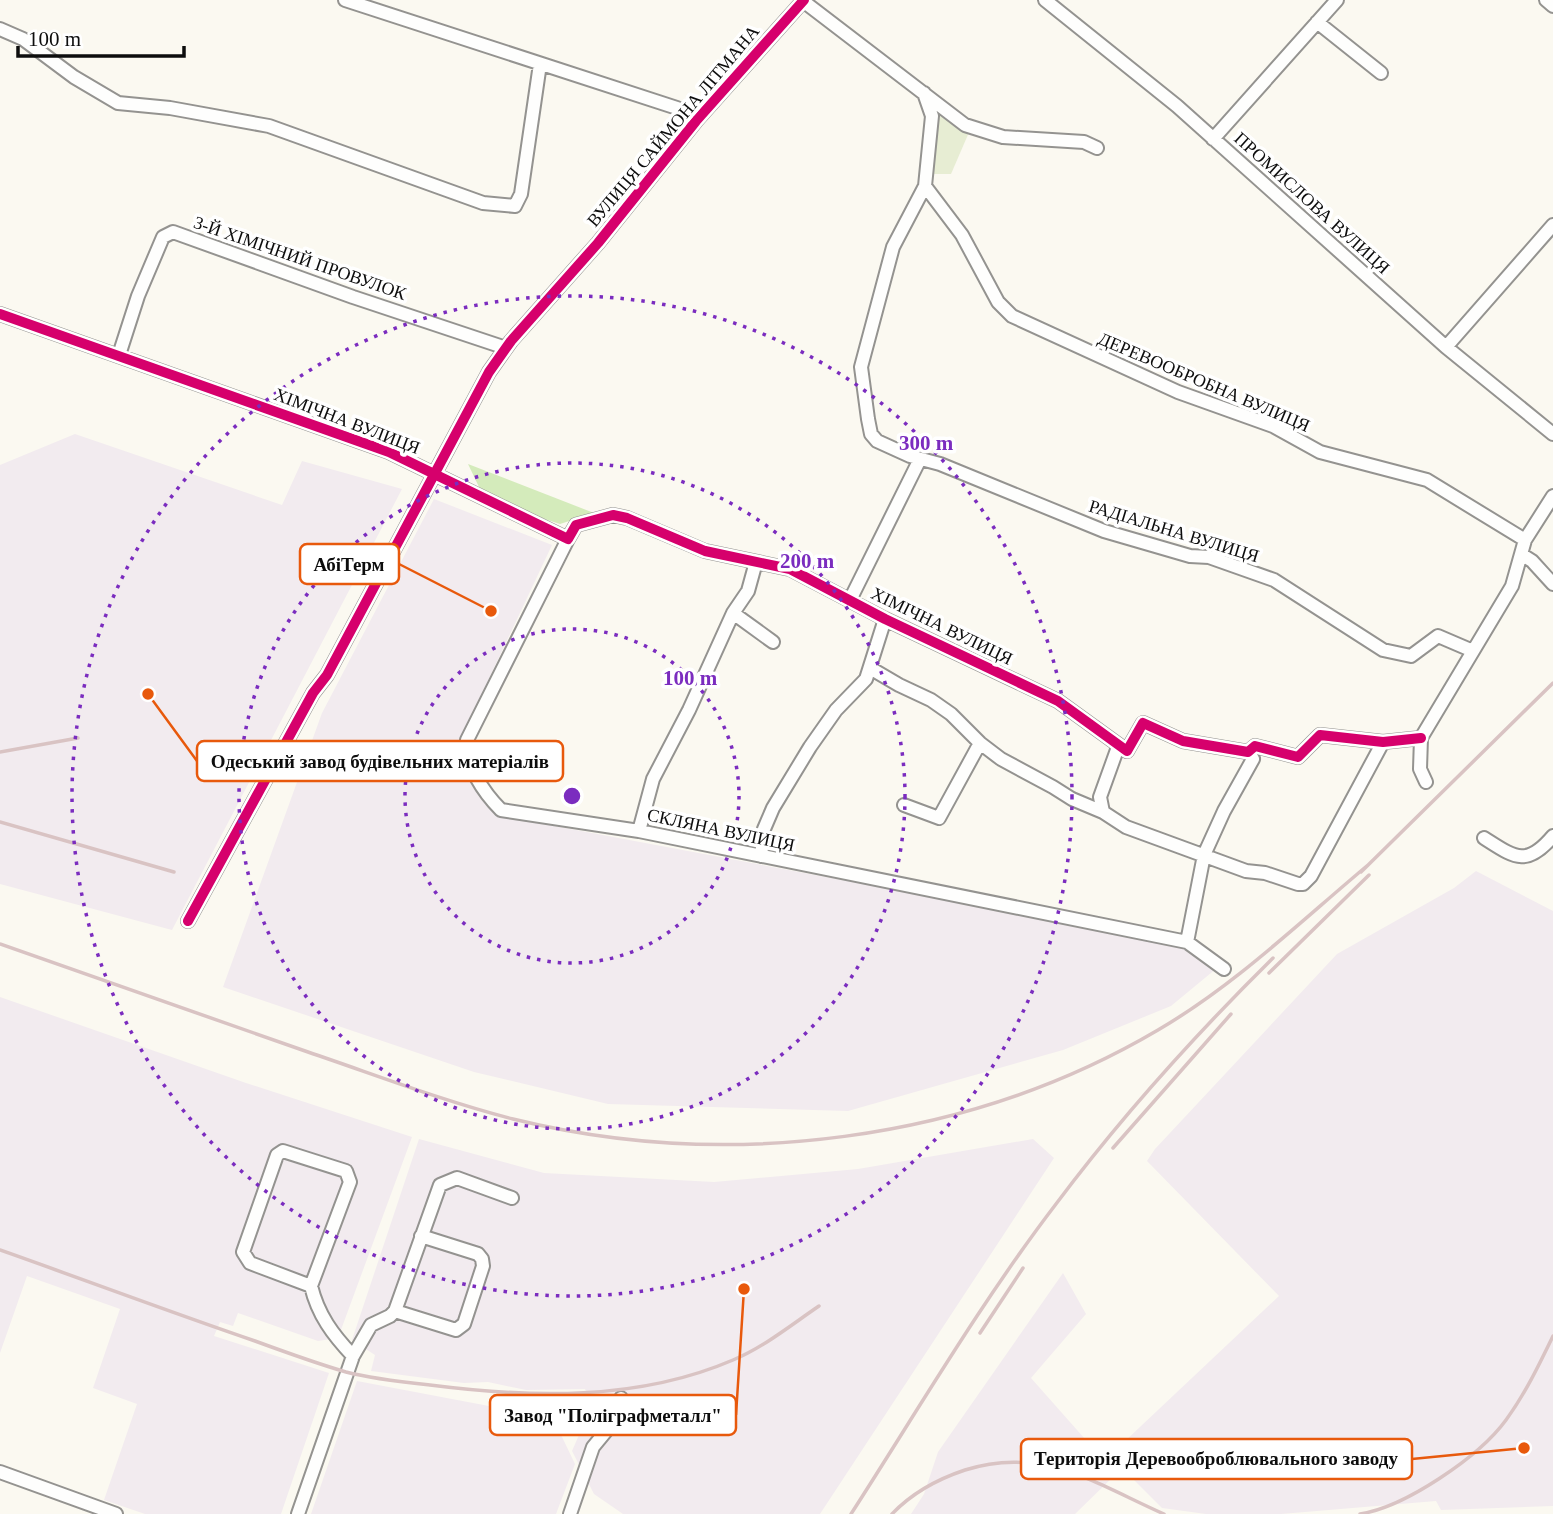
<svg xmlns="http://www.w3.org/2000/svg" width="1553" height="1514" viewBox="0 0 1553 1514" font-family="'Times New Roman',serif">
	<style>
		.industrial { fill: #f2ebef }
		.forest { fill: #d4ebbb }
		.cemetery { fill: #e7edd3 }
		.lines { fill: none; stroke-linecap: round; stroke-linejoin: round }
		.street-casing { stroke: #949390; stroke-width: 16 }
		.street { stroke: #fefefd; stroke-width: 12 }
		.rail { stroke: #d9c3c3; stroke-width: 3.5 }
		.cycleway-casing { stroke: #fff; stroke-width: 15 }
		.cycleway { stroke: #d6006c; stroke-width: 10 }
		.ring { fill: none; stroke: #7b2cbf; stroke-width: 3.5; stroke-dasharray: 3.5 7 }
		.labels { text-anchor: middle; stroke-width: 7; stroke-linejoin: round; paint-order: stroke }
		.street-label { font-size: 18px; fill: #0d0d0d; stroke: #fff }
		.centre { fill: #7b2cbf; stroke: #fff; stroke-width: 3.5 }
		.ring-label { font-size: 21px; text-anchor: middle; font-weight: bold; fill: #7b2cbf; stroke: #fff; stroke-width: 7; stroke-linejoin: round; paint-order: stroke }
		.leader { fill: none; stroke: #e8590c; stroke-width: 2.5 }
		.callout-dot { fill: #e8590c; stroke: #fff; stroke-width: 2.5 }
		.callout { fill: #fff; stroke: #e8590c; stroke-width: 2.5 }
		.callout-label { font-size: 19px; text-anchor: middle; font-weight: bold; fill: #0d0d0d }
	</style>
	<rect width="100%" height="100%" fill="#fbf9f1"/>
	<path class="industrial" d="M75 434 282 505 302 461 402 489 172 930 0 884V465Z
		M434 499 552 545 453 755 496 815 1183 944 1217 968 1171 1006 1063 1050 848 1111 608 1104 474 1072 223 987 322 713Z
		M1476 871 1553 911V1506L1441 1510 1436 1501 1281 1514H1206L1162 1508 1130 1476 1141 1465 1123 1443 1279 1296 1147 1161 1155 1149 1337 954 1454 888Z
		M0 997 246 1083 412 1137 338 1338 318 1341 238 1313 233 1326 220 1322 214 1336 329 1373 281 1514H145L104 1500 137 1404 93 1388 120 1309 27 1276 0 1353Z
		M419 1139 544 1173 714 1182 858 1169 1033 1139 1054 1158 820 1514H623L594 1494 572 1451 592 1405 585 1389 526 1390 488 1382 464 1383 371 1371 375 1355 352 1340Z
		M1063 1273 1086 1314 1031 1378 1116 1474 1075 1514H911L924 1494 938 1452Z
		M357 1381 553 1418 575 1464 556 1514H311Z"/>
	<path class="forest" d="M468 464 594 513 560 524 523 512 499 501 479 487Z"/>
	<path class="cemetery" d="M940 116 970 130 951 174H932L936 129Z"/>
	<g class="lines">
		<defs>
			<path id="street" d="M345 0 677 108 696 121
				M1045 0 1177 106 1446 347 1553 434
				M1546 0 1553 6
				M803 1 965 125 1003 137 1084 142 1097 148
				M1317 22 1381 73
				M0 29 23 39 74 77 118 103 170 108 269 126 483 203 515 206 521 194 540 64
				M924 93 932 116 925 186 893 247 861 367 868 419 871 434 877 441 910 456 940 464 1104 531 1190 556 1209 557 1274 580 1383 650 1411 656 1438 636 1473 651
				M1213 139 1337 0
				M925 186 962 235 998 302 1012 316 1178 392 1273 426 1320 452 1427 480 1525 540
				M0 314 389 452 568 539 576 525 613 515 627 518 705 551 790 569 885 619 1058 701 1127 751 1143 723 1183 741 1248 752 1255 746 1298 757 1320 735 1383 742 1421 738
				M1446 347 1553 225
				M119 355 138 296 163 237 173 232 353 297 506 348
				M568 539 467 740C464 764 484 793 501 810L639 831 1187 942 1224 969
				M1521 554 1532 561 1553 584
				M850 600 920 459
				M733 613 773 642
				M870 668 899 685 931 700 951 714 980 743 1001 759 1053 787 1072 799 1103 812 1126 827 1246 871 1265 873 1298 884H1303L1311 876 1383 742
				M1426 782 1420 769 1421 738 1512 586 1525 540 1553 496
				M904 805 939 818 980 743
				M1103 812 1100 797 1118 747
				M639 831 653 779 689 710 733 613 748 591 756 562
				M1484 838C1514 857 1526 868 1553 836
				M761 856 764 829 773 808 810 747 836 710 866 679 885 619
				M188 921 313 693 327 675 489 372 511 341 598 243 696 121 804 0
				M1187 942 1204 855 1224 811 1253 759 1248 752
				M311 1286 350 1182 346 1171 283 1151 277 1155 243 1252 250 1263 311 1286C318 1315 333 1335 353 1356
				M395 1311 456 1330 464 1324 483 1266 482 1259 478 1254 421 1236
				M0 1472 116 1514
				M298 1514 353 1356 371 1325 390 1316 395 1311 440 1185 457 1178 512 1198
				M570 1514 593 1447 607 1430 621 1398"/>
		</defs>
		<use href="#street" class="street-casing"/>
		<use href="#street" class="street"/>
		<path class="rail" d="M0 752 78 738
			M0 822 174 872
			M1361 872 1553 683
			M0 944C103 980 206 1016 308 1052 376 1075 443 1101 513 1119 727 1172 968 1142 1158 1030 1235 985 1300 922 1368 865
			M1269 973 1369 875
			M1113 1148 1231 1014
			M0 1250C85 1280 170 1312 255 1341 285 1352 315 1363 346 1372 373 1379 402 1382 430 1385 531 1398 638 1401 733 1360 764 1347 791 1325 819 1306
			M980 1333 1023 1268
			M851 1514C918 1410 981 1302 1056 1204 1122 1116 1195 1035 1273 958
			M892 1514C912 1493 938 1479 965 1470 1042 1445 1096 1484 1164 1514
			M1360 1514C1405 1507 1479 1457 1506 1420 1525 1394 1539 1365 1553 1336"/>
		<defs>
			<path id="cycleway" d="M0 314 389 452 568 539 576 525 613 515 627 518 705 551 790 569 885 619 1058 701 1127 751 1143 723 1183 741 1248 752 1255 746 1298 757 1320 735 1383 742 1421 738
				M188 921 313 693 327 675 489 372 511 341 598 243 696 121 804 0"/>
		</defs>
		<use href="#cycleway" class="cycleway-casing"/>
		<use href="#cycleway" class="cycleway"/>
	</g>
	<g class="ring">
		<circle cx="572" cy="796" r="167"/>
		<circle cx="572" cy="796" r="333"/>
		<circle cx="572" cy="796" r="500"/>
	</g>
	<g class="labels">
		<g class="street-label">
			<text transform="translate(673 126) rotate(-50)" y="6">ВУЛИЦЯ САЙМОНА ЛІТМАНА</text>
			<text transform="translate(1312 203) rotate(42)" y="6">ПРОМИСЛОВА ВУЛИЦЯ</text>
			<text transform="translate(300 258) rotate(19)" y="6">3-Й ХІМІЧНИЙ ПРОВУЛОК</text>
			<text transform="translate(1204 382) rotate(23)" y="6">ДЕРЕВООБРОБНА ВУЛИЦЯ</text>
			<text transform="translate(347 421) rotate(21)" y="6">ХІМІЧНА ВУЛИЦЯ</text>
			<text transform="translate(1174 531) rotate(17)" y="6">РАДІАЛЬНА ВУЛИЦЯ</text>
			<text transform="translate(942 626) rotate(26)" y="6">ХІМІЧНА ВУЛИЦЯ</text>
			<text transform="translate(721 830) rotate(12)" y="6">СКЛЯНА ВУЛИЦЯ</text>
		</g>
	</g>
	<circle cx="572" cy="796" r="10" class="centre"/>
	<g class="ring-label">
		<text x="926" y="450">300 m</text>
		<text x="807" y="568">200 m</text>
		<text x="690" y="685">100 m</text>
	</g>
	<path class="leader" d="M491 611L399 564M148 694L197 761M744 1289L736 1415M1524 1448L1412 1459"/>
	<g class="callout-dot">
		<circle cx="491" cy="611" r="7"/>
		<circle cx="148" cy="694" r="7"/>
		<circle cx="744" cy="1289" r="7"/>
		<circle cx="1524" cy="1448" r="7"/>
	</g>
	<g class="callout">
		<rect x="300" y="544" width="99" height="40" rx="7"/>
		<rect x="197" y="741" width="366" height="40" rx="7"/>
		<rect x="490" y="1395" width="246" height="40" rx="7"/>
		<rect x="1021" y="1439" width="391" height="40" rx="7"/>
	</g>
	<g class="callout-label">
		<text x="349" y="571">АбіТерм</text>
		<text x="380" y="768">Одеський завод будівельних матеріалів</text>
		<text x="613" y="1422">Завод "Поліграфметалл"</text>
		<text x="1216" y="1465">Територія Деревооброблювального заводу</text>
	</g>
	<path d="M18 46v10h166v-10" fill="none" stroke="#0d0d0d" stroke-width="3.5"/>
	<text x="28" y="46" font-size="21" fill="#0d0d0d" stroke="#ffffff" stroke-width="5" paint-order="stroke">100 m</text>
</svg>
